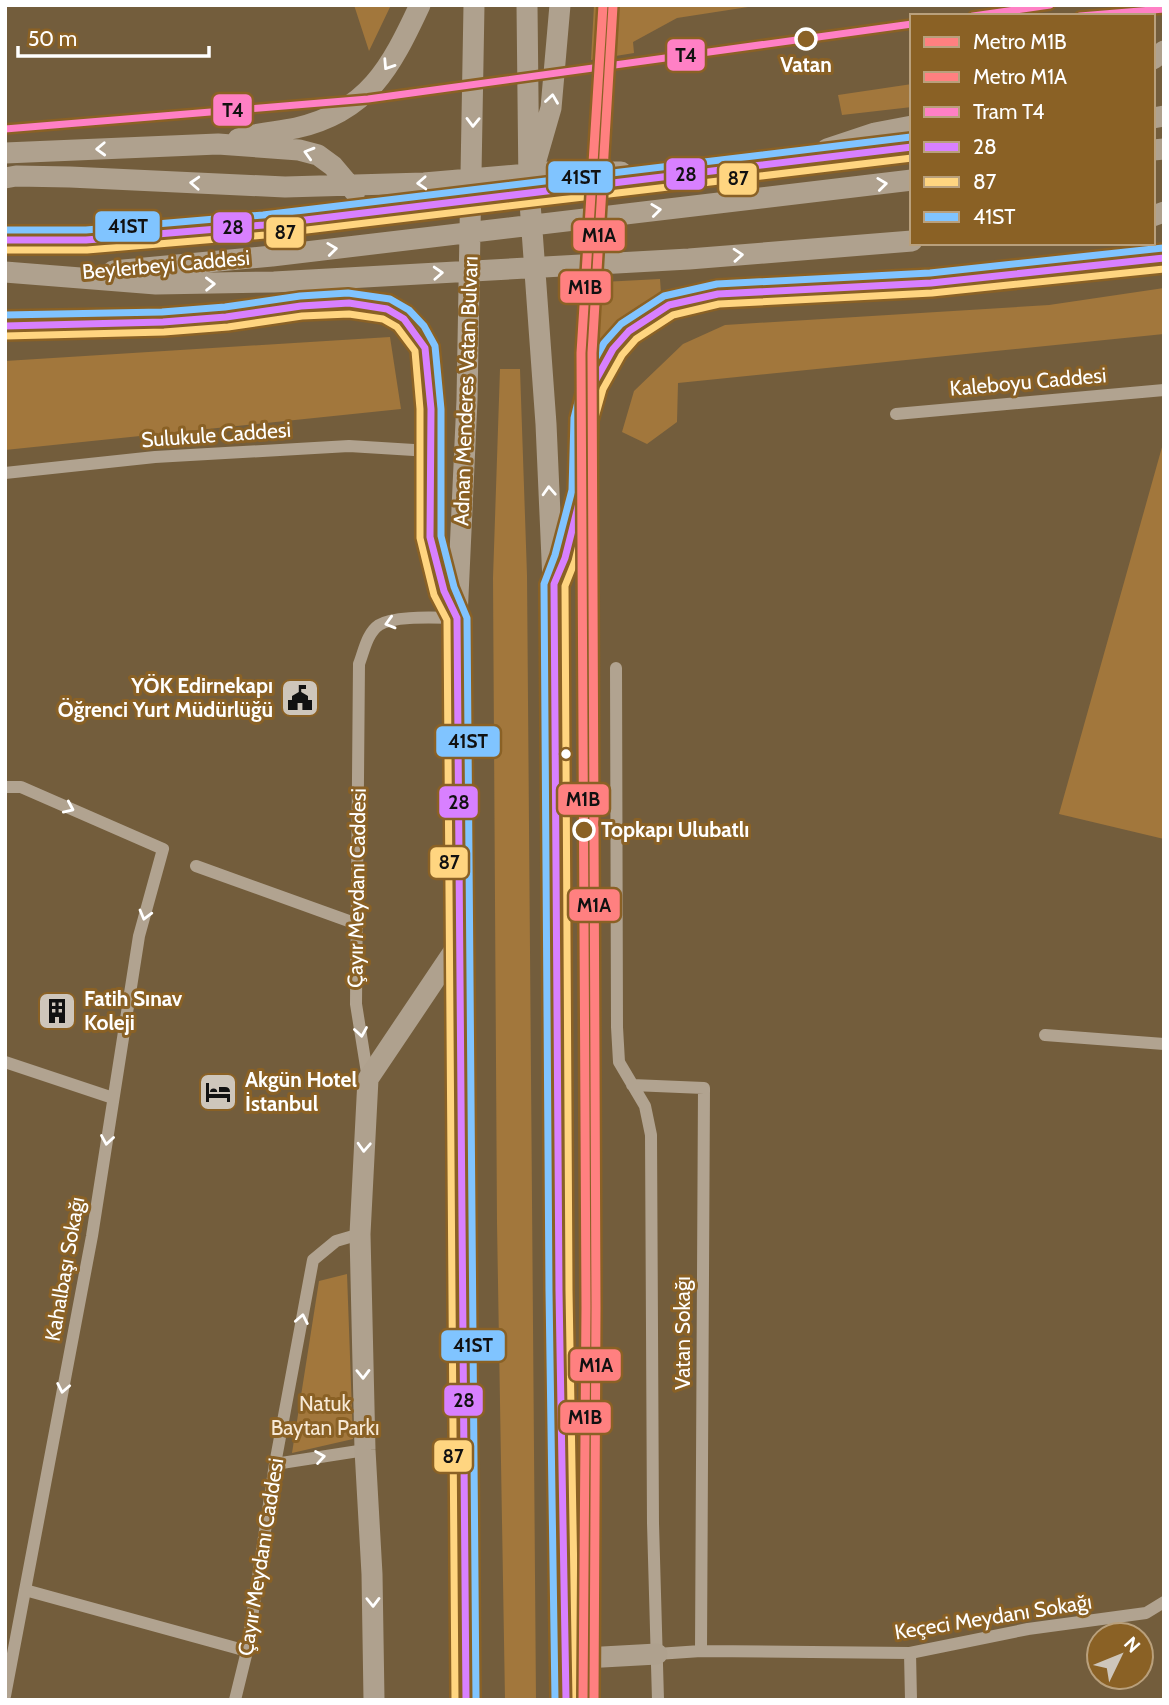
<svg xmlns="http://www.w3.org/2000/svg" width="1169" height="1705" viewBox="0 0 1169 1705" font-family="Cabin,sans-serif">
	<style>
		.green { fill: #a2773c }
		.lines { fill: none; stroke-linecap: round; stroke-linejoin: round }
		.minor { stroke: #b1a390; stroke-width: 12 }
		.major { stroke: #afa18e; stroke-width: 21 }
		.bus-1-casing { stroke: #8a6125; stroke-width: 12 }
		.bus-2-casing { stroke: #8a6125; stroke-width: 12 }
		.bus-3-casing { stroke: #8a6125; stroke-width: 12 }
		.bus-1 { stroke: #d880ff; stroke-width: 7 }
		.bus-2 { stroke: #ffd580; stroke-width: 7 }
		.bus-3 { stroke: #80c4ff; stroke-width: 7 }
		.tram-1-casing { stroke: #8a6125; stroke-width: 12 }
		.tram-1 { stroke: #ff80c5; stroke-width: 7 }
		.metro-1-casing { stroke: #8a6125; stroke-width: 14 }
		.metro-2-casing { stroke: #8a6125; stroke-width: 14 }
		.metro-1 { stroke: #ff8080; stroke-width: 9 }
		.metro-2 { stroke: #ff8080; stroke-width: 9 }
		.oneway { stroke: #fff }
		.stop-dot { fill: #8a6125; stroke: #fff; stroke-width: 3.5 }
		.bus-dot { fill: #fff; stroke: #8a6125; stroke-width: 2.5 }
		.labels { text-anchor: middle; stroke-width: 6; stroke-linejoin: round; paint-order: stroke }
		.stop-label { font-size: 21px; font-weight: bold; fill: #fff; stroke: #8a6125 }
		.street-label { font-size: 21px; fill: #fff; stroke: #8a6125 }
		.poi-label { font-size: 21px; font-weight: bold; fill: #fff; stroke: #8a6125; text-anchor: start }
		.park-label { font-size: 21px; fill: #f7e9d6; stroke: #8a6125 }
		.line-badge { stroke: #8a6125; stroke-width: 2.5 }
		.pale-badge-label { font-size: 19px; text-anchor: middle; font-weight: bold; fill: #111 }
	</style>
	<rect width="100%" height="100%" fill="#735d3c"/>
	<path class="green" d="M354 5H391L369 51Z
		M594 5H761L677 18 633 42 634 53 591 60Z
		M912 84V107L842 115 838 95Z
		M660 279 661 293C632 308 608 325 592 353L585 351 583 283Z
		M1164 288V334L678 383 677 422 647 444 622 432 634 391 683 344 725 325 1049 305Z
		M390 337 401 409 5 450V361Z
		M500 369H520L527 575 536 1700H505L497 1223 493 578Z
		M1164 440V839L1059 814Z
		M347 1274 353 1439 292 1453 319 1281Z"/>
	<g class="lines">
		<path class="minor" d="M896 414 1164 390
			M5 473 155 457 349 446 430 451
			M616 668 617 1027 619 1062 645 1106 651 1135 653 1523 658 1700
			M5 787H21L163 849 139 936 92 1236 5 1696
			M196 866 357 924
			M1045 1035 1164 1044
			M5 1062 113 1098
			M368 1079 356 1004 359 664C364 651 367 633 379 625 395 615 438 618 457 618
			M632 1085 704 1088 701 1651
			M275 1464 365 1450
			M25 1590 247 1651
			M910 1653 911 1700
			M657 1654 701 1651 910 1653 1028 1629 1146 1613 1164 1602
			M235 1700 247 1651 275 1464 313 1260 336 1241 360 1234"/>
		<path class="major" d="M527 5 529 189 546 424 555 627 559 1291 566 1700
			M1153 59 1164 51
			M1153 118 1164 116
			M238 139C257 133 276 132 296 128 368 112 391 67 420 5
			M827 149 875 133 912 126
			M1153 150 1164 149
			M5 153 218 144 299 150 318 155 333 166 355 192
			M536 160 551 108 560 5
			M5 178 16 176 70 177 285 187 424 183 550 172H621
			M1153 216 1164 212
			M5 240H86L264 225 912 147
			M113 271 272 256 912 180
			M5 272 156 284 274 282 689 259 912 241
			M5 326 163 322 226 317 301 306 349 303 387 309 404 319 415 332 425 348 431 409 430 537 444 591 456 616
			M557 576 565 558 582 491 584 419 593 385 613 349 629 331 669 305 718 294 931 283 1164 258
			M566 1659 657 1654
			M374 1700 372 1574 365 1450 360 1234 368 1079 460 942
			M466 1700 457 618 467 400 474 5"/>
		<defs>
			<path id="bus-1" d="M5 240H86L264 225 912 147
				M5 326 163 322 226 317 301 306 349 303 387 309 404 319 425 348 431 409 430 537 444 591 457 618 466 1700
				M566 1700 559 1291 554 584 565 558 582 491 584 419 593 385 613 349 629 331 669 305 718 294 931 283 1164 258"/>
			<path id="bus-2" d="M5 250H87L265 235 912 158
				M5 336 164 332 228 327 302 316 349 314 383 319 397 327 415 351 420 409V538L434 595 447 620 455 1700
				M576 1700 569 1291 565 586 575 561 592 492 594 421 603 389 622 355 636 339 673 315 719 304 932 293 1164 269"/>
			<path id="bus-3" d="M5 230H86L263 215 911 137
				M5 315 162 312 225 307 300 296 348 293 390 299 409 310 424 326 435 346 441 409V536L454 587 467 618 476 1700
				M555 1700 549 1291 544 584 555 555 572 490 574 418 583 381 604 343 621 324 664 296 717 284 930 273 1163 248"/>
		</defs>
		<use href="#bus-1" class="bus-1-casing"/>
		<use href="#bus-2" class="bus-2-casing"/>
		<use href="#bus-3" class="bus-3-casing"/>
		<use href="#bus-1" class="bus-1"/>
		<use href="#bus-2" class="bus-2"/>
		<use href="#bus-3" class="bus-3"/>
		<defs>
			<path id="tram-1" d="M973 16 1050 5
				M1080 16 1164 9
				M5 129 368 99 912 24"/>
		</defs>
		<use href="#tram-1" class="tram-1-casing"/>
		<use href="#tram-1" class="tram-1"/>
		<defs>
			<path id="metro-1" d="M583 1700 586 1307 581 353 603 5"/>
			<path id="metro-2" d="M594 1700 596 1307 592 353 613 6"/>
		</defs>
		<use href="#metro-1" class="metro-1-casing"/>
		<use href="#metro-2" class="metro-2-casing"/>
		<use href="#metro-1" class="metro-1"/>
		<use href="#metro-2" class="metro-2"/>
	</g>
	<defs><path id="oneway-chevron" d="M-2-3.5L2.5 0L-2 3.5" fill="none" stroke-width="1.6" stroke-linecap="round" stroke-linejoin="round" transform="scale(1.75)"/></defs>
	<g class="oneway">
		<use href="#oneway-chevron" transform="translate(388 65) rotate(123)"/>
		<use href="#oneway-chevron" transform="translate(552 99) rotate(-82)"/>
		<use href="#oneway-chevron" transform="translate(473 122) rotate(91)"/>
		<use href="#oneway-chevron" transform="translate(101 149) rotate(178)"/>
		<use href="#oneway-chevron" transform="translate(309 153) rotate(-164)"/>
		<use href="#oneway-chevron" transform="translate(195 183) rotate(-177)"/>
		<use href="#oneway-chevron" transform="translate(422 183) rotate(177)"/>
		<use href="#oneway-chevron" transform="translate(882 184) rotate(-7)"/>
		<use href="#oneway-chevron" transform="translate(656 210) rotate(-7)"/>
		<use href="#oneway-chevron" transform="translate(332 249) rotate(-7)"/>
		<use href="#oneway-chevron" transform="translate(738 255) rotate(-4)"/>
		<use href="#oneway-chevron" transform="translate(438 273) rotate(-3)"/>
		<use href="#oneway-chevron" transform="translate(210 284) rotate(-1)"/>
		<use href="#oneway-chevron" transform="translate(549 491) rotate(-93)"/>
		<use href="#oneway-chevron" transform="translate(390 623) rotate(164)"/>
		<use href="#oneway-chevron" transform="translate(69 808) rotate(24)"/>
		<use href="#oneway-chevron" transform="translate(145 915) rotate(105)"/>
		<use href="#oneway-chevron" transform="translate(361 1032) rotate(81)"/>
		<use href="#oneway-chevron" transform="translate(107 1140) rotate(99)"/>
		<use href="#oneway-chevron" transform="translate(364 1147) rotate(93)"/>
		<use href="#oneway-chevron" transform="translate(302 1319) rotate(-79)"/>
		<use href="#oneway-chevron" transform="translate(363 1374) rotate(89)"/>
		<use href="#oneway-chevron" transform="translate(63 1388) rotate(101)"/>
		<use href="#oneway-chevron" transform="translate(320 1457) rotate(-9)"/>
		<use href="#oneway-chevron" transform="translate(373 1602) rotate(89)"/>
	</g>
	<defs>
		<symbol id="civic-square" viewBox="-11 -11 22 22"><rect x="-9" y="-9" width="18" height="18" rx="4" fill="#cec6bb" stroke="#8a6125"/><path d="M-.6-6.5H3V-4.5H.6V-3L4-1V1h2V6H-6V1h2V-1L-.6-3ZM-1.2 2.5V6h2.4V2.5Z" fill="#111"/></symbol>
		<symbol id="building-square" viewBox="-11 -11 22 22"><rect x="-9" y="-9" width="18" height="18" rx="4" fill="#cec6bb" stroke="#8a6125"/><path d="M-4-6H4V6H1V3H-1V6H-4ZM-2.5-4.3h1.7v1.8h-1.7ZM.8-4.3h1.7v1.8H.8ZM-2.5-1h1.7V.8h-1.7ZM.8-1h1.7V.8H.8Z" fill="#111"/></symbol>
		<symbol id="hotel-square" viewBox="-11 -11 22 22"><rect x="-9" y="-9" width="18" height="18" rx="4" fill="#cec6bb" stroke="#8a6125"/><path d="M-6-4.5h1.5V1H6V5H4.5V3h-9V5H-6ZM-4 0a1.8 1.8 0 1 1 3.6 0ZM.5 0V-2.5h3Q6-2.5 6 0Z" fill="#111"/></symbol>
	</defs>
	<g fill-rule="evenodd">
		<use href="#civic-square" x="278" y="676" width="44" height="44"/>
		<use href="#building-square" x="35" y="989" width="44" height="44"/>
		<use href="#hotel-square" x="196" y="1070" width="44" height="44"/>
	</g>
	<g class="stop-dot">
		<circle cx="806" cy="39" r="10"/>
		<circle cx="584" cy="830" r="10"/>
	</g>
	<circle class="bus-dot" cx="566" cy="754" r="6"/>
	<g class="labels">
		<g class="stop-label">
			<text x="806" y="72">Vatan</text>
			<text x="601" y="837" text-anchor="start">Topkapı Ulubatlı</text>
		</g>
		<g class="street-label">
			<text transform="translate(166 265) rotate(-5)" y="7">Beylerbeyi Caddesi</text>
			<text transform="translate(1028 382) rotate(-5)" y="7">Kaleboyu Caddesi</text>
			<text transform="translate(466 391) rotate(-88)" y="7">Adnan Menderes Vatan Bulvarı</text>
			<text transform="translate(216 435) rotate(-4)" y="7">Sulukule Caddesi</text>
			<text transform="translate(357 888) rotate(-89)" y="7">Çayır Meydanı Caddesi</text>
			<text transform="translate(65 1269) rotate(-80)" y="7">Kahalbaşı Sokağı</text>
			<text transform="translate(683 1333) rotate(-90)" y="7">Vatan Sokağı</text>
			<text transform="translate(261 1557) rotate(-81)" y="7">Çayır Meydanı Caddesi</text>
			<text transform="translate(993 1617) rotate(-9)" y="7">Keçeci Meydanı Sokağı</text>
		</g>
		<g class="poi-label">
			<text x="273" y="693" text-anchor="end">YÖK Edirnekapı<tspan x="273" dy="24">Öğrenci Yurt Müdürlüğü</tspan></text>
			<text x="84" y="1006">Fatih Sınav<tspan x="84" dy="24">Koleji</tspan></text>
			<text x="245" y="1087">Akgün Hotel<tspan x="245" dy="24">İstanbul</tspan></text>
		</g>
		<g class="park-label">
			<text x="325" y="1411">Natuk<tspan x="325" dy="24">Baytan Parkı</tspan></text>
		</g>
	</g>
	<g class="line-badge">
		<rect x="666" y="38" width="40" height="34" rx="7" fill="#ff80c5"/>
		<rect x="212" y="93" width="41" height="34" rx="7" fill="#ff80c5"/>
		<rect x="665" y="157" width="41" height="34" rx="7" fill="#d880ff"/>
		<rect x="547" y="160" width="67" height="34" rx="7" fill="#80c4ff"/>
		<rect x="718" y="162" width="40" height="34" rx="7" fill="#ffd580"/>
		<rect x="94" y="210" width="67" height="33" rx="7" fill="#80c4ff"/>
		<rect x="212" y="211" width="41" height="33" rx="7" fill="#d880ff"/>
		<rect x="265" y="216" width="40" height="33" rx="7" fill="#ffd580"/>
		<rect x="572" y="219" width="54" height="33" rx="7" fill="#ff8080"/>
		<rect x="559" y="270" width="53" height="34" rx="7" fill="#ff8080"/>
		<rect x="435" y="725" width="66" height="33" rx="7" fill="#80c4ff"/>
		<rect x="557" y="783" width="53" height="33" rx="7" fill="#ff8080"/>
		<rect x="438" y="785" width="41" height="34" rx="7" fill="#d880ff"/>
		<rect x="429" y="846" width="40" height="33" rx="7" fill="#ffd580"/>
		<rect x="568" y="888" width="53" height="34" rx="7" fill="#ff8080"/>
		<rect x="440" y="1329" width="66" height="33" rx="7" fill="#80c4ff"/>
		<rect x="569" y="1348" width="53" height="34" rx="7" fill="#ff8080"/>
		<rect x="443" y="1384" width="41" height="33" rx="7" fill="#d880ff"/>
		<rect x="559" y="1401" width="53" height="33" rx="7" fill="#ff8080"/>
		<rect x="433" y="1439" width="40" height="34" rx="7" fill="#ffd580"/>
	</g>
	<g class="pale-badge-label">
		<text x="686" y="62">T4</text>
		<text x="233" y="117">T4</text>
		<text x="686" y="181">28</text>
		<text x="581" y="184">41ST</text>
		<text x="738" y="185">87</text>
		<text x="128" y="233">41ST</text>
		<text x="233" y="234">28</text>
		<text x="285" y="239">87</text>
		<text x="599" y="242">M1A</text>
		<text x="585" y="294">M1B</text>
		<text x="468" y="748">41ST</text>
		<text x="583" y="806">M1B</text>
		<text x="459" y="809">28</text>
		<text x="449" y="869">87</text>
		<text x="594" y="912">M1A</text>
		<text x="473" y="1352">41ST</text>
		<text x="596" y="1372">M1A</text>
		<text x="464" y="1407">28</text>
		<text x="585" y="1424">M1B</text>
		<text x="453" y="1463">87</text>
	</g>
	<rect width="1169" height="1705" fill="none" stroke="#ffffff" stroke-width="14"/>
	<rect x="910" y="14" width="245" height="231" fill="#8a6125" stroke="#b9a07c" stroke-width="2"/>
	<rect x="924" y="37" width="35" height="10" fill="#ff8080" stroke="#b9a07c" stroke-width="2"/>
	<text x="973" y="49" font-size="21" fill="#ffffff">Metro M1B</text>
	<rect x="924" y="72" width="35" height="10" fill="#ff8080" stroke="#b9a07c" stroke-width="2"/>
	<text x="973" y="84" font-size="21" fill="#ffffff">Metro M1A</text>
	<rect x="924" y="107" width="35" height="10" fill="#ff80c5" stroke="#b9a07c" stroke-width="2"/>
	<text x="973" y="119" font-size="21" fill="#ffffff">Tram T4</text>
	<rect x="924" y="142" width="35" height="10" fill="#d880ff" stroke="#b9a07c" stroke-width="2"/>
	<text x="973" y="154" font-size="21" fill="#ffffff">28</text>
	<rect x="924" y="177" width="35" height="10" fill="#ffd580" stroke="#b9a07c" stroke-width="2"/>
	<text x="973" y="189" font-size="21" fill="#ffffff">87</text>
	<rect x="924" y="212" width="35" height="10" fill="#80c4ff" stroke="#b9a07c" stroke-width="2"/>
	<text x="973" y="224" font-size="21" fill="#ffffff">41ST</text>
	<g transform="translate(1120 1656) rotate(47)"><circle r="33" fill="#8a6125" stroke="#b9a07c" stroke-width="2"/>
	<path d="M0-5L12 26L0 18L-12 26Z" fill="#cec6bb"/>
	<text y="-10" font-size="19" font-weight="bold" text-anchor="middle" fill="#ffffff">N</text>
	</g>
	<path d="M18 46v10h191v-10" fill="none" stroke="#ffffff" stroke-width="3.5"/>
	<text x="28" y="46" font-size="21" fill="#ffffff" stroke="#8a6125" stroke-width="5" paint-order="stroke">50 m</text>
</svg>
